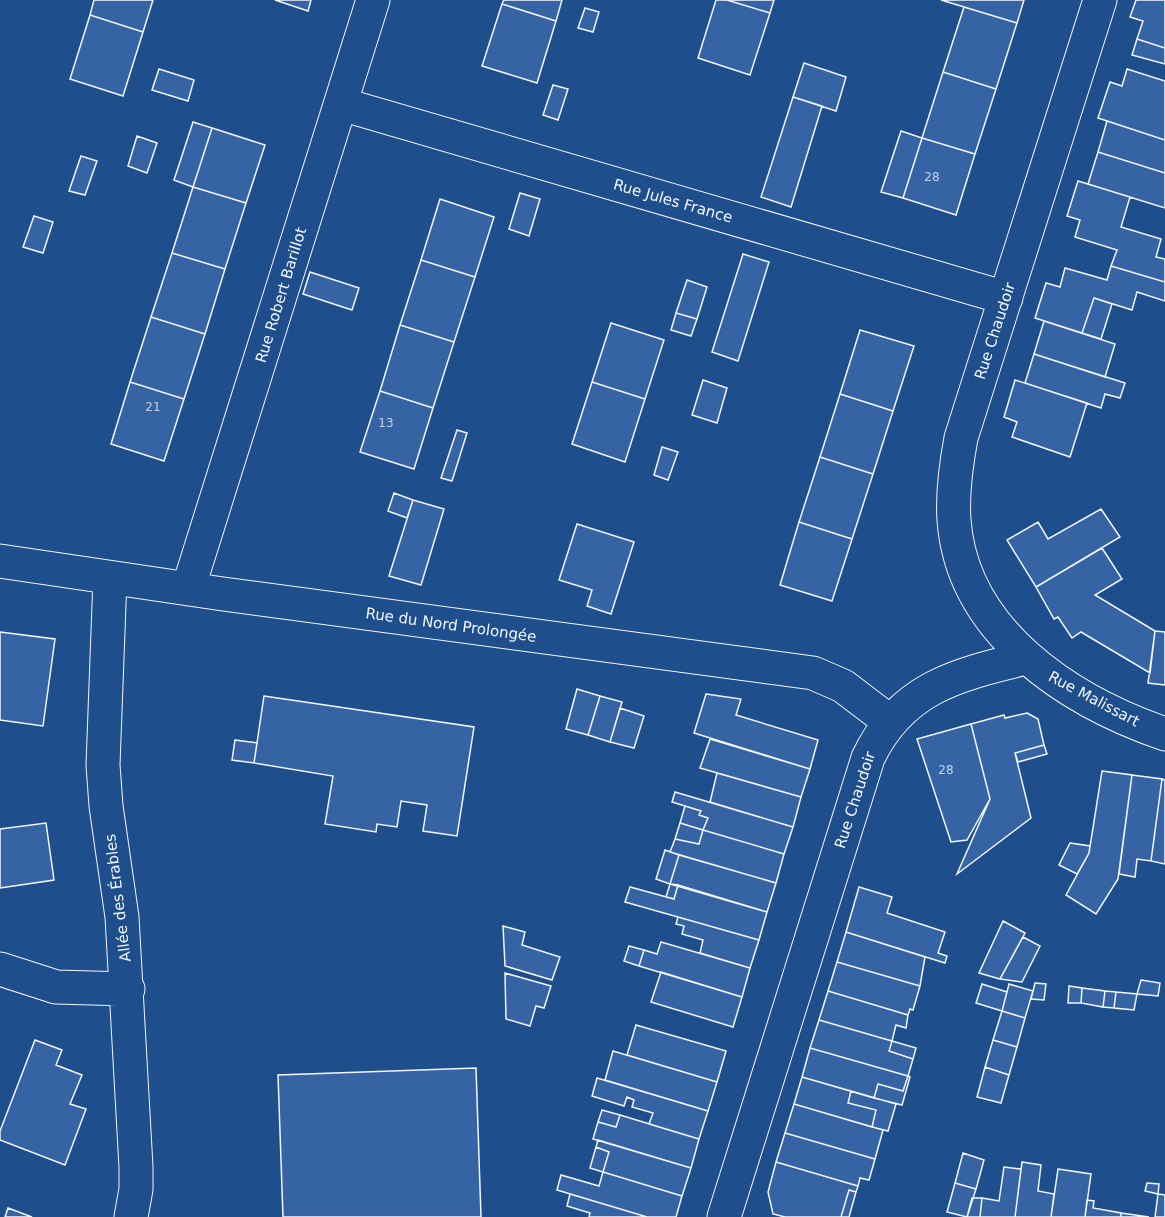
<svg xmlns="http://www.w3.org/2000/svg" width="1165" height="1217" viewBox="0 0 1165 1217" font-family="'DejaVu Sans',sans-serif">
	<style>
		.building { fill: #3563a3; stroke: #f2f6ff; stroke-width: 1.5 }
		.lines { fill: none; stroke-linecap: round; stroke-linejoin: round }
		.minor-casing { stroke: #f2f6ff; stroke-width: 35 }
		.minor { stroke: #1f4e8c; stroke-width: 33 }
		.labels { text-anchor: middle; stroke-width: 4.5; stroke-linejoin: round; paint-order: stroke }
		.number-label { font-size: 12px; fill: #c3d1e8 }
		.street-label { font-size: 15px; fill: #f2f6ff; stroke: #1f4e8c }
	</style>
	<rect width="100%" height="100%" fill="#1f4e8c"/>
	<path class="building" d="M94 0H153L143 32 90 15Z
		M275 0H311L308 11Z
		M504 0H562L556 21 502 4Z
		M716 0H727L770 13 750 75 698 58Z
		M727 0H774L770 13Z
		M941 0H1024L1017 23Z
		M1136 0H1165V48L1137 39 1143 21 1130 17Z
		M502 4 556 21 537 83 482 66Z
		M964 7 1017 23 996 89 943 72Z
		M585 8 599 12 593 32 578 28Z
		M90 15 143 32 123 96 70 79Z
		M1137 39 1165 48V64L1132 55Z
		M804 63 846 77 836 111 793 97Z
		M159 69 194 80 188 101 152 90Z
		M1127 69 1165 81V140L1098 118 1110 82 1122 86Z
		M943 72 996 89 975 154 922 138Z
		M553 85 568 89 558 120 543 115Z
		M793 97 822 106 791 207 761 197Z
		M1107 121 1165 140V173L1098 152Z
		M193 122 212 128 193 187 174 180Z
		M212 128 265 145 246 203 193 187Z
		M901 131 922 138 903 198 881 192Z
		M137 136 157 143 147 173 128 166Z
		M922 138 975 154 956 215 903 198Z
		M1098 152 1165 173V208L1088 184Z
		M81 156 97 161 85 195 69 191Z
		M1078 181 1130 197 1121 227 1161 239 1156 257 1165 259V282L1111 266 1117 250 1075 237 1080 220 1067 216Z
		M193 187 246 203 225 269 172 253Z
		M520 193 540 199 529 236 509 229Z
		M440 199 494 217 475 277 421 260Z
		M34 216 53 222 43 253 23 247Z
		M172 253 225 269 205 334 151 317Z
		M743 254 769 262 738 361 712 352Z
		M421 260 475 277 454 342 400 325Z
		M1111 266 1165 282V301L1137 292 1132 310 1094 298 1082 333 1035 318 1046 283 1060 287 1065 268 1107 280Z
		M310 272 359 288 352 310 303 294Z
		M687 280 707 287 697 319 676 313Z
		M1094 298 1112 304 1101 339 1082 333Z
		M676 313 697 319 691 336 671 330Z
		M151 317 205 334 184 399 130 382Z
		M1044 321 1115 344 1105 377 1034 354Z
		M611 323 664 340 645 399 592 382Z
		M400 325 454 342 433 408 380 391Z
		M860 330 914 346 893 411 840 394Z
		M1034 354 1125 383 1120 398 1105 394 1101 408 1025 383Z
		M703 380 727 388 717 423 692 415Z
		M1015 380 1087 403 1070 457 1012 437 1017 422 1004 417Z
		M130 382 184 399 164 461 111 444Z
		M592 382 645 399 625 462 572 444Z
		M380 391 433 408 414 469 360 452Z
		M840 394 893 411 873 474 820 457Z
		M457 430 467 433 452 481 441 478Z
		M662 447 678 452 668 480 654 475Z
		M820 457 873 474 852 539 799 522Z
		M394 493 413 500 407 518 388 511Z
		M413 500 444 509 421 585 389 576Z
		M1101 509 1120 537 1036 587 1007 540 1038 522 1048 539Z
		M799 522 852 539 832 601 780 585Z
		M577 524 634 542 611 614 587 606 592 590 559 580Z
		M1102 548 1122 579 1095 595 1155 631 1150 673 1081 632 1072 638 1058 617 1054 619 1036 587Z
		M1155 631 1165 632V685L1148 683Z
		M0 632 55 639 43 726 0 720Z
		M577 689 600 696 588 735 566 729Z
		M706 694 741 699 736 715 818 740 810 769 694 733Z
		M264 696 474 727 457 836 423 831 427 805 401 801 397 827 377 824 376 832 325 824 333 776 254 763Z
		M600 696 622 702 610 742 588 735Z
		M620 708 644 716 634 748 610 742Z
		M1027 713 1038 719 1044 745 1015 753 1031 818 957 874 990 799 971 724 1004 715 1005 718Z
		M971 724 990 799 967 840 951 842 917 739Z
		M710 739 810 769 801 797 700 768Z
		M235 740 257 743 254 763 232 760Z
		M1044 745 1047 754 1018 762 1015 753Z
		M1102 771 1132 775 1118 879 1096 914 1066 895 1089 853Z
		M717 773 801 797 793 827 710 802Z
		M1132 775 1162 779 1151 861 1137 859 1135 877 1119 874Z
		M1162 779 1165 780V864L1151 861Z
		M675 792 793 827 784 854 703 830 708 818 699 815 701 811 672 802Z
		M685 806 701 811 699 815 708 818 703 830 680 823Z
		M46 823 54 880 0 888V829Z
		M680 823 703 830 699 844 675 839Z
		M703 830 784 854 776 883 670 852 675 839 699 844Z
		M1070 843 1090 846 1089 853 1077 874 1059 865Z
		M665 850 679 855 670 884 656 879Z
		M679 855 776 883 767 912 670 884Z
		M670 884 678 885 674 899 666 897Z
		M678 885 767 912 759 940 625 902 630 887 674 899Z
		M859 887 892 897 887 913 945 932 938 953 947 956 945 963 846 932Z
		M678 917 759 940 750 968 700 953 703 940 682 934 684 926 676 924Z
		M1003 921 1025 933 1000 979 979 973Z
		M503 926 525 932 522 945 560 957 552 980 505 966Z
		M846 932 925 957 920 986 837 962Z
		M1023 937 1040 946 1022 982 1000 979Z
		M661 942 750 968 742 997 639 966 644 950 657 954Z
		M629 946 644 950 639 966 624 961Z
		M837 962 920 986 913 1010 910 1009 908 1015 828 991Z
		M661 972 742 997 733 1027 651 1002Z
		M505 973 551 986 544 1008 536 1006 530 1026 506 1019Z
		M1141 980 1160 983 1158 996 1137 994Z
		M1035 983 1046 984 1044 1000 1031 999Z
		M982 984 1007 992 1002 1011 976 1003Z
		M1009 984 1033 991 1025 1018 1002 1011Z
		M1069 986 1082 988 1081 1003H1068Z
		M1082 988 1105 991 1103 1007 1081 1003Z
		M828 991 908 1015 906 1028 896 1025 892 1041 819 1020Z
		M1105 991 1116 992 1114 1008 1103 1007Z
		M1116 992 1137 994 1134 1010 1114 1008Z
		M1002 1011 1025 1018 1017 1047 993 1040Z
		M819 1020 892 1041 889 1051 913 1059 908 1076 810 1048Z
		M636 1025 726 1051 717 1082 627 1055Z
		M35 1040 62 1050 56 1065 82 1075 70 1104 86 1109 65 1165 0 1140V1131Z
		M993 1040 1017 1047 1009 1075 985 1067Z
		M892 1041 916 1048 913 1059 889 1051Z
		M810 1048 908 1076 903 1091 878 1084 874 1098 802 1077Z
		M613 1051 717 1082 708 1111 605 1080Z
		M985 1067 1009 1075 1001 1103 977 1097Z
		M476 1068 481 1217H283L278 1075Z
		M908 1076 910 1077 902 1105 874 1098 878 1084 903 1091Z
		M802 1077 851 1091 848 1103 876 1110 872 1127 794 1104Z
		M597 1078 708 1111 699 1139 649 1124 653 1113 632 1107 634 1100 627 1097 624 1106 592 1096Z
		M851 1091 896 1104 888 1131 872 1127 876 1110 848 1103Z
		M794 1104 883 1130 875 1159 785 1133Z
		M602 1110 620 1115 616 1127 598 1122Z
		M620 1115 699 1139 691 1168 593 1139 598 1122 616 1127Z
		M785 1133 875 1159 869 1180 860 1178 858 1186 776 1162Z
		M598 1140 691 1168 682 1196 603 1172 609 1152 596 1147Z
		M596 1147 609 1152 603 1172 590 1168Z
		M963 1153 984 1160 976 1189 955 1183Z
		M776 1162 858 1186 856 1192 849 1190 841 1217H785L773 1214 768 1192Z
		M1022 1162 1041 1165 1038 1191 1054 1194 1051 1217H1015Z
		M1004 1167 1021 1169 1015 1217H980L982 1198 999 1201Z
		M1058 1169 1091 1174 1085 1217H1051Z
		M603 1172 682 1196 676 1217H647L557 1190 561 1175 599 1186Z
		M955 1183 976 1189 967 1217 947 1212Z
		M1147 1183 1159 1184 1158 1194 1145 1191Z
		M849 1190 856 1192 849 1217H841Z
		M570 1194 647 1217H589L590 1213 567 1206Z
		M1158 1194 1165 1195V1217H1155Z
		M972 1198H982L980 1217H967Z
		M1087 1200 1094 1201 1093 1208 1121 1213V1217H1085Z
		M8 1208 32 1217H5Z
		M1121 1213 1149 1217H1121Z"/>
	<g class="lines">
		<defs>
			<path id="minor" d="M1100 0 961 438C956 465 952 492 954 520 962 632 1069 701 1165 734
				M341 104 1006 298
				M0 561 223 594 813 673 843 686 889 721
				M110 578 103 765 106 806 122 917 136 1167V1189L131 1217
				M188 589 373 0
				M0 969 56 987 128 989
				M724 1217 868 758C901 688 956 675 1026 658"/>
		</defs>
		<use href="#minor" class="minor-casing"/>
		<use href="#minor" class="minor"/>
	</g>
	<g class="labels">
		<g class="number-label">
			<text x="932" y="181">28</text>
			<text x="153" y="411">21</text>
			<text x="386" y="427">13</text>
			<text x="946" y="774">28</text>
		</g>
		<g class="street-label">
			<text transform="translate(673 201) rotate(16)" y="5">Rue Jules France</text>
			<text transform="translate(281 295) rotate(-73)" y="5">Rue Robert Barillot</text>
			<text transform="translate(995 331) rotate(-72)" y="5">Rue Chaudoir</text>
			<text transform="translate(451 625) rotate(8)" y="5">Rue du Nord Prolongée</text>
			<text transform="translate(1094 699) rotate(28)" y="5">Rue Malissart</text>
			<text transform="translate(855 800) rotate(-72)" y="5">Rue Chaudoir</text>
			<text transform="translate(118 898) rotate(-97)" y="5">Allée des Érables</text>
		</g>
	</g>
</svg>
